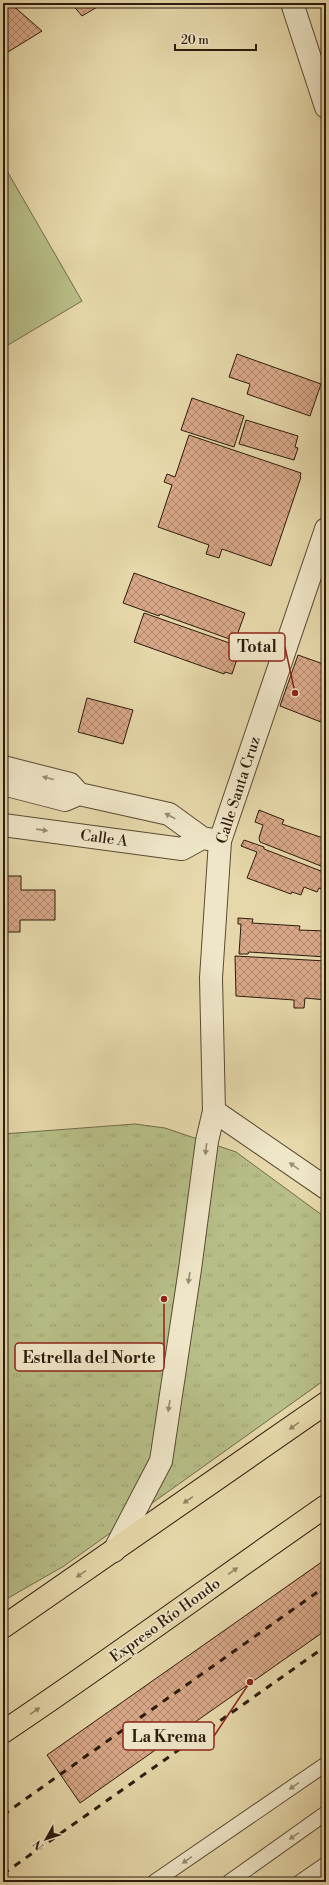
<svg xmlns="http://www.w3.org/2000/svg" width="329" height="1885" viewBox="0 0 329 1885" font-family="'Libre Bodoni',serif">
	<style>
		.grass { fill: url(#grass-tufts); stroke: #716c4a }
		.pitch { fill: #b7be87; stroke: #716c4a }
		.building { fill: url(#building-cross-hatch); stroke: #2b1b0c }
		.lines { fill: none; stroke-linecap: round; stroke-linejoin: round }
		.service-casing { stroke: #5a4a34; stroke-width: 16 }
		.minor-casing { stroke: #5a4a34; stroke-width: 24 }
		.tertiary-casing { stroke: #5a4a34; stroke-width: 24 }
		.trunk-casing { stroke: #2b1b0c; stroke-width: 24 }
		.service { stroke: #efe6c8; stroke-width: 14 }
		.minor { stroke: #efe6c8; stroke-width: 22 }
		.tertiary { stroke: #efe6c8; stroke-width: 22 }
		.trunk { stroke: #e6d8aa; stroke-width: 22 }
		.rail { stroke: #2b1b0c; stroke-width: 3; stroke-dasharray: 7 7; stroke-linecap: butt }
		.oneway { fill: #978b73 }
		.oneway2 { fill: #928363 }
		.labels { text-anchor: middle; stroke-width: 3.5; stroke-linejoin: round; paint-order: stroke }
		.street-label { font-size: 15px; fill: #2b1b0c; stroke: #efe6c8 }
		.leader { fill: none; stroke: #8f2418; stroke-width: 1.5 }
		.callout-dot { fill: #8f2418; stroke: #efe6c8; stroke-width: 1.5 }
		.callout { fill: #efe6c8; stroke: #8f2418; stroke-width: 1.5 }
		.callout-label { font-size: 16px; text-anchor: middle; font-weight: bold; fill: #2b1b0c }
	</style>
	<defs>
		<pattern id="grass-tufts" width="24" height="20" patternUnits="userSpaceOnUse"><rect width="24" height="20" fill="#b7be87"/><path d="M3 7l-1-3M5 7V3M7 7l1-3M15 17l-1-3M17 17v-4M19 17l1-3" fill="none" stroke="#9ea373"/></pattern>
		<pattern id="building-cross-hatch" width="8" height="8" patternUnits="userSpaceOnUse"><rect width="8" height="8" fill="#d8a787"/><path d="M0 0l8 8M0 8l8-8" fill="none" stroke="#af876d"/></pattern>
	</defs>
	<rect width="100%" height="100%" fill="#e6d8aa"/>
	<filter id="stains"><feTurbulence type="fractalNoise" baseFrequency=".005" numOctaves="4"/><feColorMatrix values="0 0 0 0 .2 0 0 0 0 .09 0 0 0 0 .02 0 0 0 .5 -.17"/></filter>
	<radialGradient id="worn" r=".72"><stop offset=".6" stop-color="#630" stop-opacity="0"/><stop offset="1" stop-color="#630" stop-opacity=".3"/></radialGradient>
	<path class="grass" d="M135 1124 165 1128 236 1152 326 1218V1379L64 1566 3 1601V1134Z"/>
	<path class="pitch" d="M3 164 82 301 3 348Z"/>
	<path class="building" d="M3 3H10L42 31 3 55Z
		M71 3H104L82 16Z
		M237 354 321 384 310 416 247 394 250 384 229 377Z
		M192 398 244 416 234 447 181 430Z
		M246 420 298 436 295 447 298 448 294 460 239 444Z
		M189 435 301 473 300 476 301 477 271 566 222 549 219 558 206 554 209 545 158 527 172 485 164 482 167 474 175 477Z
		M134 573 245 613 235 641 160 614 159 616 123 603Z
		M144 613 241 647 232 674 225 672 224 674 134 642Z
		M298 655 326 665V724L280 706Z
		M87 698 133 710 123 744 78 732Z
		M259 810 284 820 282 824 326 839V868L260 842 259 838 263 825 255 822Z
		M244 840 264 847V849L326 873V891L319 888 317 892 304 887 301 895 292 892 291 894 247 878 257 852 241 846Z
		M3 876H21V890H55V920H20V932H3Z
		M238 918 253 919 252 923 300 926 299 930 326 931V957L249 952 248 954H239L241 924H238Z
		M235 956 326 961V1000L305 998 304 1008H294V1000L236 996Z
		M326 1559V1630L80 1803 47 1755Z"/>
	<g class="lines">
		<defs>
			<path id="service" d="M154 1882 326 1764
				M229 1882 326 1813
				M300 1882 326 1864"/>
			<path id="minor" d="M3 767 70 784 79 794 169 814 202 838 220 841
				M3 784 65 800 79 794
				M3 825 182 849 202 838"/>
			<path id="tertiary" d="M292 3 326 107
				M214 1111 326 1188
				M114 1551 161 1461 190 1269 207 1141 214 1111 211 978 220 841 326 529"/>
			<path id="trunk" d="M3 1627 326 1403
				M3 1732C112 1659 218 1581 326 1506"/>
		</defs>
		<use href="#service" class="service-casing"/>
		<use href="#minor" class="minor-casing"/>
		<use href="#tertiary" class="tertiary-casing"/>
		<use href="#trunk" class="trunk-casing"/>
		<use href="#service" class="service"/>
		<use href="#minor" class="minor"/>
		<use href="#tertiary" class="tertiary"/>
		<use href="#trunk" class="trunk"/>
		<path class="rail" d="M3 1815 326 1586
			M3 1874 326 1646"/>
	</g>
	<defs><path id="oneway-solid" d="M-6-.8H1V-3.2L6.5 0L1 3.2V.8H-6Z"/></defs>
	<g class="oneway">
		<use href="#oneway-solid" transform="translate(48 778) rotate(-166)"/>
		<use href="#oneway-solid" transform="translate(170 816) rotate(-153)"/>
		<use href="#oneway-solid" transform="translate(42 830) rotate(8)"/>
		<use href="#oneway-solid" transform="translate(206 1149) rotate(97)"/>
		<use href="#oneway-solid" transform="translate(294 1166) rotate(-145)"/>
		<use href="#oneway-solid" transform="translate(189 1278) rotate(99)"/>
		<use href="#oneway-solid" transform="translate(169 1406) rotate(99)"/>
		<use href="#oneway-solid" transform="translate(294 1786) rotate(145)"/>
		<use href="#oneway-solid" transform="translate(294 1836) rotate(145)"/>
		<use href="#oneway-solid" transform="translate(187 1860) rotate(145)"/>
	</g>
	<g class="oneway2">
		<use href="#oneway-solid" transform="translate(294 1426) rotate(144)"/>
		<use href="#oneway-solid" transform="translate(188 1500) rotate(145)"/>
		<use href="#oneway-solid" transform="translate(233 1571) rotate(-35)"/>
		<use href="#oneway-solid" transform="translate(81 1574) rotate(146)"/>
		<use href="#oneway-solid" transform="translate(35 1711) rotate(-34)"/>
	</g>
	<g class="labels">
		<g class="street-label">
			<text transform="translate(238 790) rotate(-72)" y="5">Calle Santa Cruz</text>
			<text transform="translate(104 838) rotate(8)" y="5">Calle A</text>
			<text transform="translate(165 1620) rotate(-36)" y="5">Expreso Río Hondo</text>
		</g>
	</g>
	<path class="leader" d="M295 693L285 647M164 1299L164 1357M250 1682L214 1736"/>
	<g class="callout-dot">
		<circle cx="295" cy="693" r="4"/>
		<circle cx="164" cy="1299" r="4"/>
		<circle cx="250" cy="1682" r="4"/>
	</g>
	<g class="callout">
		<rect x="229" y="633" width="56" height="28" rx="4"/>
		<rect x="15" y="1343" width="149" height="28" rx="4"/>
		<rect x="123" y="1722" width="91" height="28" rx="4"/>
	</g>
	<g class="callout-label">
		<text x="257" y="652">Total</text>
		<text x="89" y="1363">Estrella del Norte</text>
		<text x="169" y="1742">La Krema</text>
	</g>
	<rect width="329" height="1885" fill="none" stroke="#e6d8aa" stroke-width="16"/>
	<rect x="4" y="4" width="321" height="1877" fill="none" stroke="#2b1b0c" stroke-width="2"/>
	<rect x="8" y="8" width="313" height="1869" fill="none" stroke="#2b1b0c"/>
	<g transform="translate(46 1839) rotate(231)" stroke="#efe6c8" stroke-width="3" paint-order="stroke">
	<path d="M0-3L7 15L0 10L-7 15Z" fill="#2b1b0c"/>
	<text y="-6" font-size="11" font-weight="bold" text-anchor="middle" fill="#2b1b0c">N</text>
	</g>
	<path d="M175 44v6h81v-6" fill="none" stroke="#2b1b0c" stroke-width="2"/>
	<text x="181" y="44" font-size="12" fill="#2b1b0c" stroke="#efe6c8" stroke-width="3" paint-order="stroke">20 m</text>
	<rect width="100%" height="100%" filter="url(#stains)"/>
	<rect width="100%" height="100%" fill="url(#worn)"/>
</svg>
